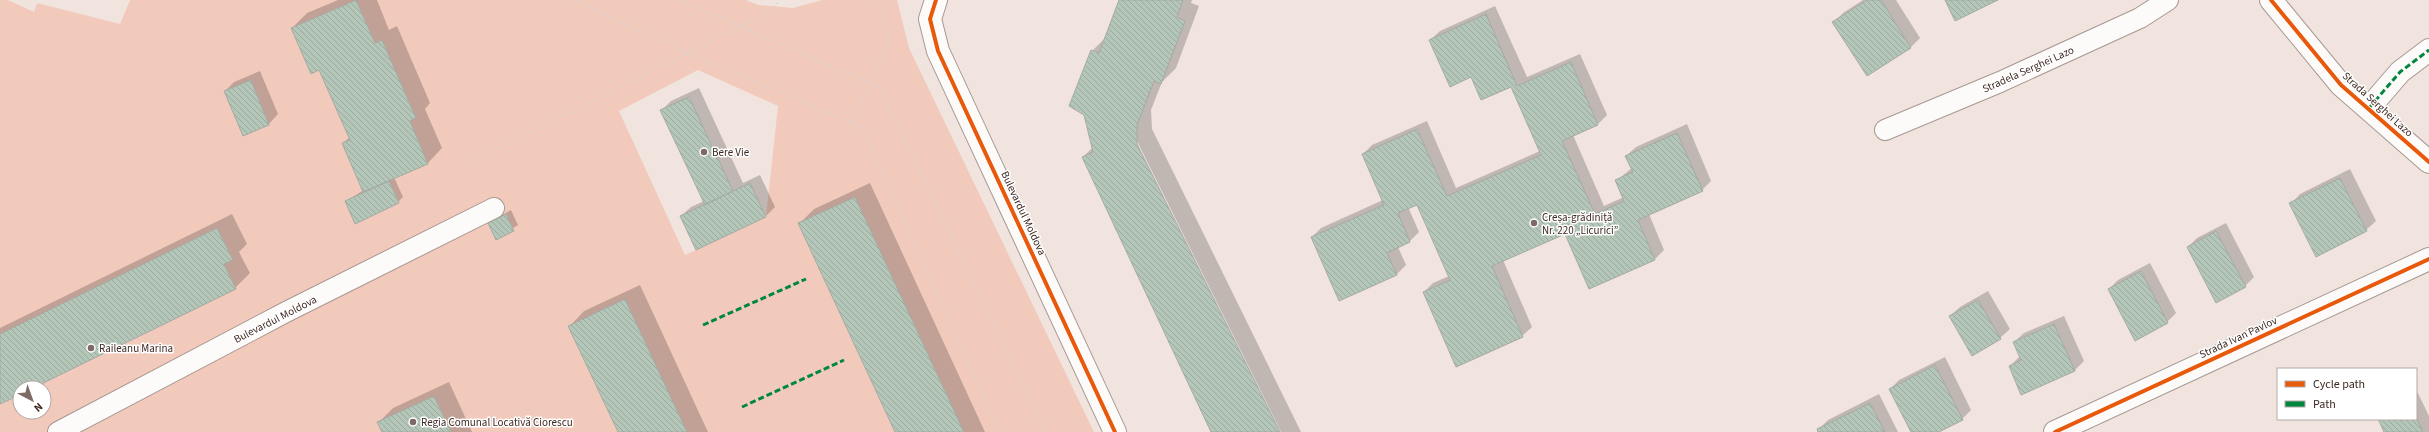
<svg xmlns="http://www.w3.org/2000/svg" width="2429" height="432" viewBox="0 0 2429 432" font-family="'Source Sans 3',sans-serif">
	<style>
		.garden { fill: #f2cabc; fill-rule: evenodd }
		.shadow { fill: #0003 }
		.building { fill: url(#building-back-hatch); stroke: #a6aaa3 }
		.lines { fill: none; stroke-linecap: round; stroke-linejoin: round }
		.service-casing { stroke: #a79892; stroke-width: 22 }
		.minor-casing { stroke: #a79892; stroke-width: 24 }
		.path { stroke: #d8d3d1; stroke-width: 2.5; stroke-dasharray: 1 3; stroke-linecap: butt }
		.service { stroke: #fdfbfa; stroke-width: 20 }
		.minor { stroke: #fdfbfa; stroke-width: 22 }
		.quiet { stroke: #00873e; stroke-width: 3; stroke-dasharray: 6 3; stroke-linecap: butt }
		.cycleway-casing { stroke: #fff; stroke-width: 6 }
		.cycleway { stroke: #e8590c; stroke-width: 4 }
		.poi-dot { fill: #7d6a64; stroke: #fff; stroke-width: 1.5 }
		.labels { text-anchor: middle; stroke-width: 3; stroke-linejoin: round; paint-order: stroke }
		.street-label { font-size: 11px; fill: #3f2922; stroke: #fff }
		.poi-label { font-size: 11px; fill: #3f2922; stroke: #fff; text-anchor: start }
	</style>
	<defs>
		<pattern id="building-back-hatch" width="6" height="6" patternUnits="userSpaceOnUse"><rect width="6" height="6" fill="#b3c6b8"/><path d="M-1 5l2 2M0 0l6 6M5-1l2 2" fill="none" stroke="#9baa9e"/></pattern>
	</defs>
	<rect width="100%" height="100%" fill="#f1e4df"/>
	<path class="garden" d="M0 0H8L34 12 37 3 120 24 130 0H746L758 5 793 8 822 0H897L909 48 1094 432H0ZM698 70 778 106 766 217 685 255 619 111ZM20 388H44V412H20Z"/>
	<path class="shadow" d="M338 0H377L389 30 397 26 430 103 425 109 442 148 428 163 394 177 403 197 398 202 346 201 364 190 343 143 350 137 320 69 292 28 307 13Z
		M1120 0H1192L1191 3 1199 6 1176 68 1162 82 1151 110 1152 129 1301 432H1281L1136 139 1134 140 1278 432H1212L1083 157 1093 147 1092 51 1106 37Z
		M1863 0H1896L1920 38 1911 47 1867 75 1834 22 1843 13Z
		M1495 6 1527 77 1580 54 1607 115 1598 124 1573 135 1604 206 1624 197 1617 180 1632 168 1626 156 1636 147 1687 124 1711 181 1702 190 1649 214 1664 250 1655 259 1590 288 1565 233 1503 260 1532 327 1522 336 1424 292 1433 283 1449 276 1417 203 1408 207 1419 232 1410 241 1398 247 1406 265 1397 274 1312 237 1321 228 1383 200 1363 154 1372 145 1427 121 1456 188 1540 151 1512 86 1472 76 1430 40 1440 31Z
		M260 71 278 114 269 124 243 134 225 91 234 82Z
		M699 88 743 183 760 175 775 207 766 216 697 248 681 216 691 207 704 201 662 110 671 101Z
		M2350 169 2376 221 2366 230 2291 204 2300 194Z
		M870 183 985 432H897L799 224 814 209Z
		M511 210 518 225 497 238 489 223Z
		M232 214 247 244 239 252 250 273 235 288 31 388H20V393L0 403V328Z
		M2226 223 2254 277 2245 286 2188 247 2197 238Z
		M2150 263 2176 313 2167 322 2109 289 2118 280Z
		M640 285 708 432H619L570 326 584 311Z
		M1988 291 2010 329 2000 338 1950 316 1960 307Z
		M2064 316 2084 361 2074 371 2010 366 2020 356 2014 342 2024 333Z
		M1945 357 1971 410 1962 419 1937 432H1912L1890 389 1899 380Z
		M449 382 472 432H383L378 423 393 408Z
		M2416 389 2429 416V432H2385L2379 419H2416Z
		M1879 394 1898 432H1820L1818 430 1828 420Z"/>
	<path class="building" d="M356 0 375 43 382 40 416 118 410 121 428 164 363 192 342 143 350 140 319 70 311 74 291 28Z
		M1119 0H1183L1177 17 1185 21 1161 84 1154 81 1137 125V144L1280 432H1211L1082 157 1093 152 1084 115 1069 106 1091 50 1099 53Z
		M1867 0H1881L1911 48 1867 76 1832 22Z
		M1945 0H1998L1955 21Z
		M1486 14 1517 86 1571 62 1598 125 1562 141 1595 214 1624 201 1615 180 1633 172 1625 156 1677 133 1703 191 1638 220 1655 260 1589 289 1565 234 1492 266 1523 337 1456 367 1423 292 1450 280 1417 205 1398 213 1410 242 1387 253 1397 275 1339 301 1311 237 1384 205 1362 154 1417 129 1447 196 1541 155 1511 87 1481 100 1471 77 1450 87 1429 40Z
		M251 80 269 125 243 136 224 91Z
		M689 97 733 191 705 205 660 110Z
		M2340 178 2367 231 2316 257 2289 203Z
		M389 181 399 203 355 224 345 201Z
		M750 183 766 217 696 250 680 216Z
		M855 197 964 432H895L798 223Z
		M506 214 514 231 496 240 488 223Z
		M217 228 233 260 224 264 236 289 33 388H20V395L0 404V334Z
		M2216 231 2246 287 2216 303 2187 247Z
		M2141 271 2168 323 2135 341 2108 289Z
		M625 299 687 432H618L568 326Z
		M1978 300 2001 339 1972 356 1949 316Z
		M2054 324 2075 371 2021 395 2009 366 2021 360 2013 342Z
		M1935 365 1963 420 1939 432H1911L1889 389Z
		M434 396 451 432H382L377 422Z
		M1870 403 1885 432H1818L1817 429Z
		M2416 417 2423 432H2384L2378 419H2416Z"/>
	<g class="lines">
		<defs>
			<path id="service" d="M1885 130 2000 82 2140 18 2168 0
				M58 432 288 311 494 208"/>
			<path id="minor" d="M936 0 930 19 938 51 1115 432
				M2271 0 2341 85 2429 162
				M2369 108 2400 72 2429 50
				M2055 432 2429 259"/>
		</defs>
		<use href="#service" class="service-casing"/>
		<use href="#minor" class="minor-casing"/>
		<path class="path" d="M574 0 688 53 862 127 999 432
			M680 0 879 87 1046 432
			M851 122 889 42 879 0
			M472 162 741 27 776 6 778 0"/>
		<use href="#service" class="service"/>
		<use href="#minor" class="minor"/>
		<path class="quiet" d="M2369 108 2400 72 2429 50
			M703 325 806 279
			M742 407 844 360"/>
		<defs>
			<path id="cycleway" d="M936 0 930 19 938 51 1115 432
				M2271 0 2341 85 2429 162
				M2055 432 2429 259"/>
		</defs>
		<use href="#cycleway" class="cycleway-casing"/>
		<use href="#cycleway" class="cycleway"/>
	</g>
	<g class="poi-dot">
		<circle cx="704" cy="152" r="4"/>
		<circle cx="1534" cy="223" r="4"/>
		<circle cx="91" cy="348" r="4"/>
		<circle cx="413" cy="422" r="4"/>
	</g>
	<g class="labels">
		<g class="street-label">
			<text transform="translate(2028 69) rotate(-24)" y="4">Stradela Serghei Lazo</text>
			<text transform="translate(2378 104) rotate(42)" y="4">Strada Serghei Lazo</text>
			<text transform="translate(1024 213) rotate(65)" y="4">Bulevardul Moldova</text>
			<text transform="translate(275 319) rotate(-27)" y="4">Bulevardul Moldova</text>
			<text transform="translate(2238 337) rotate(-25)" y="4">Strada Ivan Pavlov</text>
		</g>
		<g class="poi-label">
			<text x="712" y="156">Bere Vie</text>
			<text x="1542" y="221">Creșa-grădiniță<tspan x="1542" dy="13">Nr. 220 „Licurici”</tspan></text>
			<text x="99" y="352">Raileanu Marina</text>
			<text x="421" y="426">Regia Comunal Locativă Ciorescu</text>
		</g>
	</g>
	<rect x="2277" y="368" width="140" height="52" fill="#ffffff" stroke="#b2a9a7"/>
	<rect x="2285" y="381" width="20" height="6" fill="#e8590c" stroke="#b2a9a7"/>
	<text x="2313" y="388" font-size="12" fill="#3f2922">Cycle path</text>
	<rect x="2285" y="401" width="20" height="6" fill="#00873e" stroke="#b2a9a7"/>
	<text x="2313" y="408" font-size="12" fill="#3f2922">Path</text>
	<g transform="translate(32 400) rotate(139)"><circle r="19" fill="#ffffff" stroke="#b2a9a7"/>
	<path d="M0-3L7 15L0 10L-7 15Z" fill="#7d6a64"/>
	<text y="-6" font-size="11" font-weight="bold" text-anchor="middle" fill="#3f2922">N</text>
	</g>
</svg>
